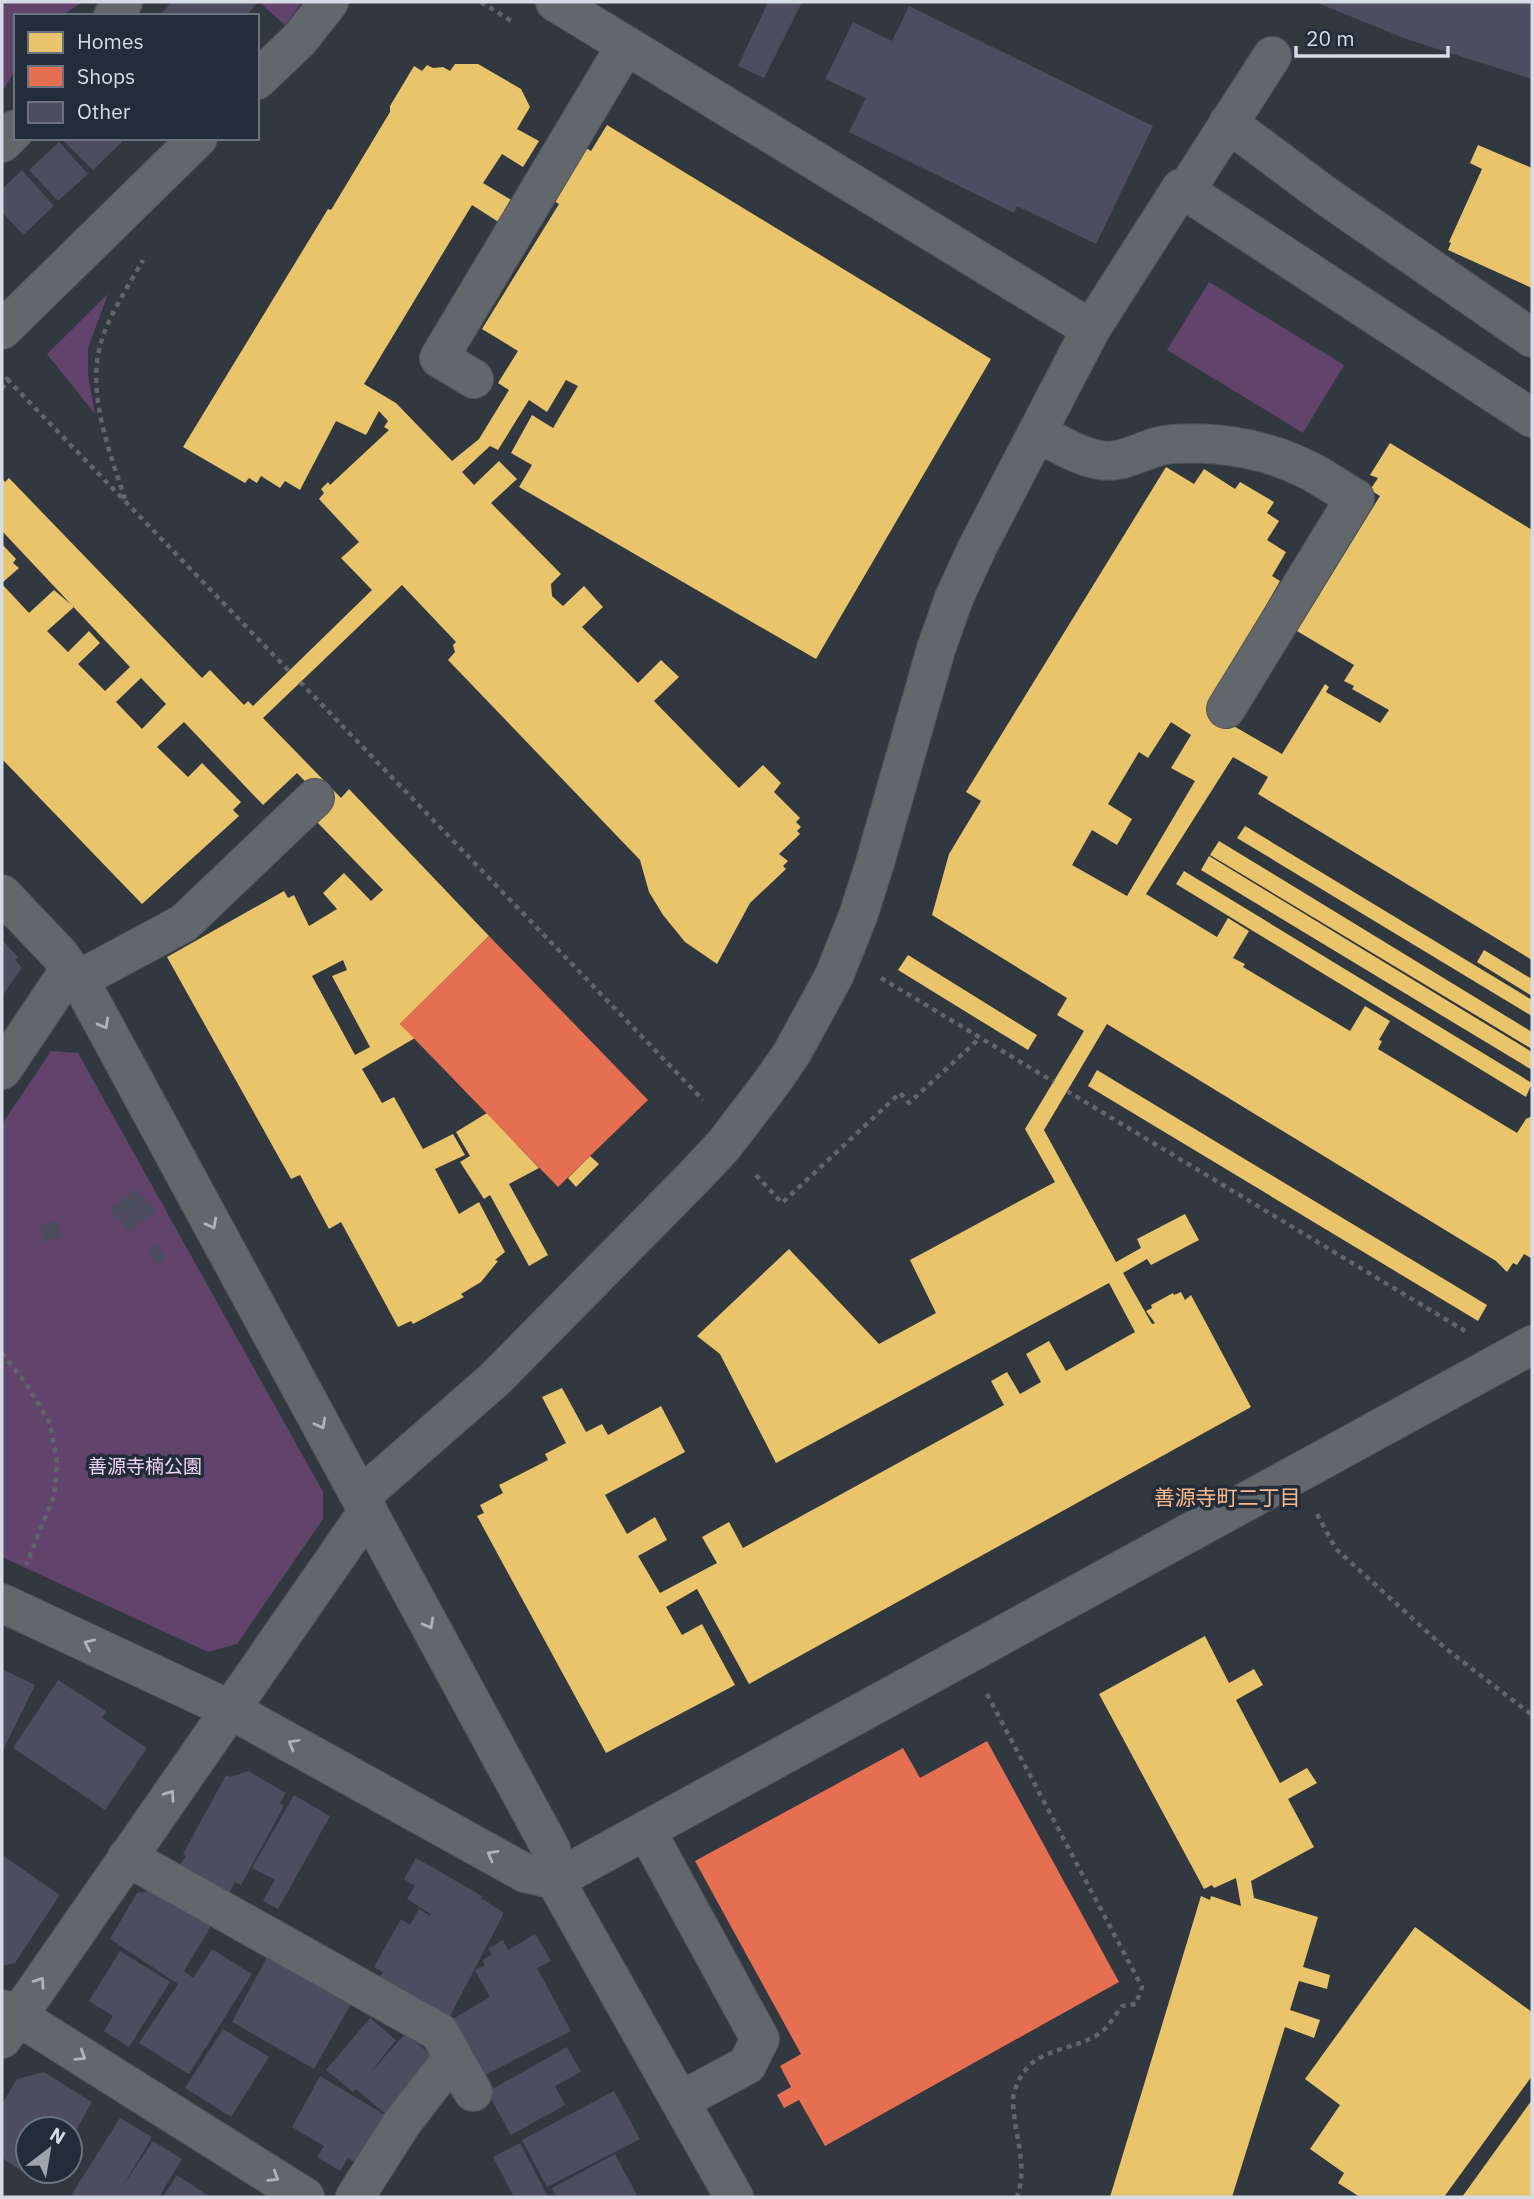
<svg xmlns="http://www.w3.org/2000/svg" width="1534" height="2199" viewBox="0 0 1534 2199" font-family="'IBM Plex Sans','Noto Sans JP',sans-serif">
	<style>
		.green { fill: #61436c }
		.homes { fill: #e9c46a; fill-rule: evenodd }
		.shops { fill: #e76f51 }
		.building { fill: #4c4d5e }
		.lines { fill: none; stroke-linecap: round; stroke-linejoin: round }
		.minor-casing { stroke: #50555b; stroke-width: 40 }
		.path { stroke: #60656a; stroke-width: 4.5; stroke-dasharray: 5 5; stroke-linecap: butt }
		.minor { stroke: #62676c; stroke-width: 38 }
		.oneway { stroke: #adb3bb }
		.labels { text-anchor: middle; stroke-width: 7; stroke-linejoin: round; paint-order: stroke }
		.park-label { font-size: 19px; fill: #efd3f8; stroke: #232d3a }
		.neighbourhood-label { font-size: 21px; fill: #fcb989; stroke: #232d3a }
	</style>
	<rect width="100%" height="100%" fill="#32383f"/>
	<path class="green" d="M2 2H83L61 16H16V69L2 92Z
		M259 2H302L285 25Z
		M1209 282 1344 365 1303 433 1167 350Z
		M108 294 88 348V375L95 414 47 354Z
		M51 1051 78 1053 323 1492V1519L237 1644 208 1652 2 1557V1124Z"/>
	<path class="homes" d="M455 64H478L521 89 530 107 517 129 539 141 523 167 502 154 483 183 513 201 500 223 472 205 364 384 396 403 452 461 479 439 509 390 498 383 518 351 482 329 559 204 549 198 581 145 591 151 607 125 991 359 816 659 519 487 532 465 511 453 532 415 553 428 578 386 566 380 547 412 529 400 498 450 490 446 462 472 474 485 499 461 517 479 491 503 561 574 551 584 552 596 563 606 584 586 603 607 582 627 638 683 661 660 679 677 654 701 739 788 763 765 781 783 774 792 800 818 796 822 801 827 797 831 800 834 779 854 788 861 783 866 786 869 750 903 717 964 685 942 663 915 649 892 640 860 448 660 455 652 453 645 456 642 402 585 263 718 341 798 349 789 489 936 400 1024 415 1038 362 1069 382 1103 394 1097 423 1149 453 1134 465 1155 435 1169 459 1214 479 1202 505 1252 495 1260 498 1261 481 1282 461 1294 464 1297 413 1324 411 1321 398 1327 341 1222 329 1229 300 1175 291 1179 167 957 284 891 288 898 294 895 309 926 337 909 323 893 344 873 371 901 383 890 317 822 330 807 297 773 263 805 184 722 157 747 188 777 202 763 241 802 233 810 239 816 142 904 2 759V584L29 613 54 590 74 607 47 631 68 652 89 631 100 643 78 664 105 691 130 667 2 531V478L5 482 9 478 202 678 210 670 244 705 248 701 253 706 372 590 341 558 359 542 319 499 324 493 321 489 328 482 330 485 389 430 384 427 388 421 379 411 366 435 336 421 300 490 285 481 280 488 261 476 257 483 249 478 245 483 183 447 328 209 331 210 390 112V106L414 66 422 71 427 65 433 68 443 67 450 71ZM141 678 166 704 142 729 116 702ZM343 960 347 970 332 976 370 1047 355 1055 312 976Z
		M1478 145 1532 168V288L1448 250 1451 243 1449 242 1482 169 1470 163Z
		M1390 443 1532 530V960L1258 794 1268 777 1233 757 1146 894 1217 937 1228 918 1249 931 1233 958 1245 964 1243 967 1350 1031 1365 1006 1390 1021 1379 1040 1382 1041 1378 1049 1517 1133 1526 1119 1532 1116V1255L1531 1258 1524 1254 1517 1265 1513 1263 1507 1272 1496 1261 1107 1024 1044 1130 1116 1262 1141 1248 1137 1239 1185 1214 1199 1240 1151 1265 1147 1259 1123 1273 1152 1324 1155 1323 1146 1311 1152 1308 1151 1305 1173 1293 1174 1295 1181 1292 1185 1300 1191 1295 1251 1407 749 1684 697 1589 666 1607 682 1635 702 1624 735 1685 606 1753 477 1516 484 1513 480 1505 503 1493 499 1485 548 1460 545 1454 566 1443 542 1397 562 1388 586 1432 602 1424 608 1435 661 1406 685 1452 605 1495 627 1534 655 1517 667 1540 638 1556 660 1593 717 1563 702 1537 729 1522 743 1548 1004 1405 991 1381 1007 1372 1020 1394 1041 1382 1026 1354 1049 1341 1066 1371 1135 1332 1109 1283 776 1463 720 1354 697 1336 789 1249 879 1344 936 1313 910 1260 1055 1182 1025 1129 1084 1031 1057 1015 1067 998 932 915 949 854 981 801 966 792 1166 467 1194 484 1204 469 1235 489 1240 482 1274 502 1267 513 1279 521 1267 540 1286 552 1272 576 1280 581 1206 710 1282 754 1325 684 1329 687 1326 692 1380 723 1389 710 1352 689 1354 686 1344 681 1354 665 1297 631 1380 496 1370 490 1378 478 1370 475ZM1171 722 1191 735 1171 768 1195 781 1127 896 1072 865 1092 830 1117 845 1132 819 1108 804 1139 752 1148 758Z
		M2 544 16 559 13 563 19 568 2 583Z
		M1245 826 1532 1000V1016L1237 838Z
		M1219 841 1532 1032V1049L1210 855Z
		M1209 856 1532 1052V1070L1201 870Z
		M1184 871 1532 1083 1526 1097 1176 884Z
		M1484 950 1532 979V996L1477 962Z
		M908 955 1037 1035 1028 1050 898 970Z
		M1097 1070 1487 1305 1478 1321 1088 1086Z
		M487 1113 539 1168 509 1184 548 1255 529 1266 490 1195 484 1199 460 1162 470 1156 456 1132Z
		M590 1156 599 1164 576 1187 568 1178Z
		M1205 1636 1229 1683 1254 1669 1263 1685 1236 1700 1280 1783 1307 1768 1317 1783 1288 1799 1314 1847 1251 1881 1254 1898 1318 1917 1303 1967 1330 1975 1327 1989 1299 1981 1290 2010 1320 2020 1314 2038 1285 2027 1232 2197H1110L1201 1896 1210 1900 1211 1896 1241 1906 1236 1878 1214 1888 1212 1885 1204 1889 1099 1694Z
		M1415 1927 1532 2012V2076L1444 2197H1360L1338 2183 1344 2173 1310 2149 1340 2105 1305 2079Z
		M1532 2100V2197H1462Z"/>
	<path class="shops" d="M489 936 648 1100 558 1187 400 1024Z
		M987 1741 1119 1982 825 2146 799 2100 784 2108 777 2095 791 2087 780 2066 801 2054 695 1861 903 1748 920 1778Z"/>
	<path class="building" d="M172 2H256L257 3 246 16H159Z
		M768 2H802L764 78 738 66Z
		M1315 2H1532V79L1409 40Z
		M909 6 1153 126 1096 244 1017 206 1014 213 849 132 866 98 825 79 853 22 892 41Z
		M61 138H119L122 142 93 170Z
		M59 142 88 174 58 201 29 170Z
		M22 170 54 206 23 235 2 212V189Z
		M2 940 18 957 15 960 22 968 2 996Z
		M135 1189 145 1200 119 1221 110 1210Z
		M146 1200 156 1211 130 1232 121 1222Z
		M57 1221 62 1237 44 1242 40 1226Z
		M158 1245 165 1259 156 1264 149 1249Z
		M2 1669 35 1685 2 1752Z
		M58 1680 106 1711 102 1718 147 1748 105 1810 13 1748Z
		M248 1771 286 1793 280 1803 284 1806 241 1885 235 1882 229 1893 179 1866 186 1856 183 1854 226 1775 230 1777Z
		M294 1795 330 1816 278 1909 263 1901 275 1880 252 1868Z
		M2 1855 60 1895 15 1963 2 1966Z
		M416 1858 482 1896 481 1898 504 1913 449 2018 379 1978 383 1972 374 1967 401 1919 410 1925 419 1909 430 1916 431 1914 407 1899 415 1886 404 1879Z
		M158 1890 214 1921 184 1971 193 1978 212 1949 252 1974 189 2074 139 2043 178 1984 110 1939 137 1893Z
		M535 1934 551 1961 537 1968 571 2031 483 2076 451 2020 490 1997 475 1970 485 1965 482 1961 492 1954 488 1949 503 1940 508 1950Z
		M120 1951 170 1982 129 2047 104 2031 113 2016 89 2001Z
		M268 1955 352 2002 314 2069 232 2022Z
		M370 2018 396 2040 370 2073 405 2034 435 2058 388 2116 356 2089 353 2092 326 2070Z
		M223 2029 269 2057 231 2117 185 2088Z
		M567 2047 581 2072 555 2086 565 2105 511 2135 487 2092Z
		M44 2072 92 2102 70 2141V2129H28V2171H53L44 2185 2 2158V2104L17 2079Z
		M320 2076 390 2118 359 2165 348 2158 340 2171 317 2157 324 2146 292 2127Z
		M614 2091 640 2139 547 2187 522 2140Z
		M120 2118 152 2137 122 2187 153 2141 182 2159 159 2197H70Z
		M520 2143 548 2197H514L493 2157Z
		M615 2154 638 2197H557L552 2188Z
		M177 2175 210 2197H163Z"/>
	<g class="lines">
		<defs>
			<path id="minor" d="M555 2 1091 329
				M113 16 123 2
				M257 80 299 40 329 2
				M1228 123 1326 196 1532 338
				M2 143 16 129
				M1186 190 1272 56
				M2 330 198 138
				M474 379 439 358 626 45
				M1037 433C1060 444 1090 465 1117 460 1136 457 1152 445 1173 444 1219 441 1267 449 1308 470 1324 478 1339 489 1355 498L1226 709
				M2 894 60 955 86 992 551 1849 555 1880 734 2197
				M78 980 184 923 315 798
				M2 1070 70 969
				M360 1497 495 1379 694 1177 724 1145 772 1082 792 1053 834 976 858 916 874 866 936 649 954 598 978 546 1091 329 1181 188 1532 418
				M2 1603 229 1709 525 1873 555 1880 1532 1345
				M646 1830 760 2039 747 2065 680 2101
				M127 1857 439 2032 473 2092
				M2 2009 16 2015 305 2197
				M2 2039 368 1511
				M355 2197 402 2123 453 2057"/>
		</defs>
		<use href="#minor" class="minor-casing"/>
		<path class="path" d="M481 2 513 22
			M7 379 289 671
			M2 389 8 377
			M125 499C110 453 87 395 100 346 107 318 129 285 143 260
			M300 682 703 1100
			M881 978 1054 1082
			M1067 1091 1465 1331
			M756 1175 782 1203 900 1093 909 1103 980 1038
			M2 1353 25 1382 50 1423 57 1462 54 1496 26 1565
			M1317 1514 1336 1549 1445 1648 1532 1715
			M987 1694 1142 1987 1136 2004 1122 2006C1115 2015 1107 2030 1097 2035 1066 2054 1029 2046 1015 2090 1011 2100 1014 2112 1015 2122 1019 2148 1026 2172 1017 2197"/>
		<use href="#minor" class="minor"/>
	</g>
	<defs><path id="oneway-chevron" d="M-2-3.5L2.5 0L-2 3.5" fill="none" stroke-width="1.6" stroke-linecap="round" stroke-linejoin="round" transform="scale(1.75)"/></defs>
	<g class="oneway">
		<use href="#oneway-chevron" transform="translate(104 1024) rotate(61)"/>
		<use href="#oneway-chevron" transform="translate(212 1224) rotate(62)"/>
		<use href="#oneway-chevron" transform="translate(321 1424) rotate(62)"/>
		<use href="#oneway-chevron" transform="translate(429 1624) rotate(61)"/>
		<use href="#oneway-chevron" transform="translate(89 1644) rotate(-155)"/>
		<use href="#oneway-chevron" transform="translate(293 1744) rotate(-151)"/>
		<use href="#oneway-chevron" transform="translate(170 1795) rotate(-55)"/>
		<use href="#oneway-chevron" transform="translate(492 1855) rotate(-151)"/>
		<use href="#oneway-chevron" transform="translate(40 1982) rotate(-55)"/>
		<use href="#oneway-chevron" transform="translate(81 2056) rotate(32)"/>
		<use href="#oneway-chevron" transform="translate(274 2177) rotate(32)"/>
	</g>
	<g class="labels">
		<g class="park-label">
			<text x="145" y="1473">善源寺楠公園</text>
		</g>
		<g class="neighbourhood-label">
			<text x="1227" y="1505">善源寺町二丁目</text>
		</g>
	</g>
	<rect width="1534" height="2199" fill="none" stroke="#d5dce5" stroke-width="7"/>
	<rect x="14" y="14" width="245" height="126" fill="#232d3a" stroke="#6a737e" stroke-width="2"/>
	<rect x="28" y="32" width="35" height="21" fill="#e9c46a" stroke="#6a737e" stroke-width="2"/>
	<text x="77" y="49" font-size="21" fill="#d5dce5">Homes</text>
	<rect x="28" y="66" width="35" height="21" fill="#e76f51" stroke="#6a737e" stroke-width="2"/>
	<text x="77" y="84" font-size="21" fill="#d5dce5">Shops</text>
	<rect x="28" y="102" width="35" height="21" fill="#4c4d5e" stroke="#6a737e" stroke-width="2"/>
	<text x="77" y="119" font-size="21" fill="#d5dce5">Other</text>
	<g transform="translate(49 2150) rotate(31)"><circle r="33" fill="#232d3a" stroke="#6a737e" stroke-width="2"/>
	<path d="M0-5L12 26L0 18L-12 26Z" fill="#9ca3ab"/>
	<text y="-10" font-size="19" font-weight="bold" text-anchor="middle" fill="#d5dce5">N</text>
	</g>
	<path d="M1296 46v10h152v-10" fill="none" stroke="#d5dce5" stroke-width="3.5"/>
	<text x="1306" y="46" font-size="21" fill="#d5dce5" stroke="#232d3a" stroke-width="5" paint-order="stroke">20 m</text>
</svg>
